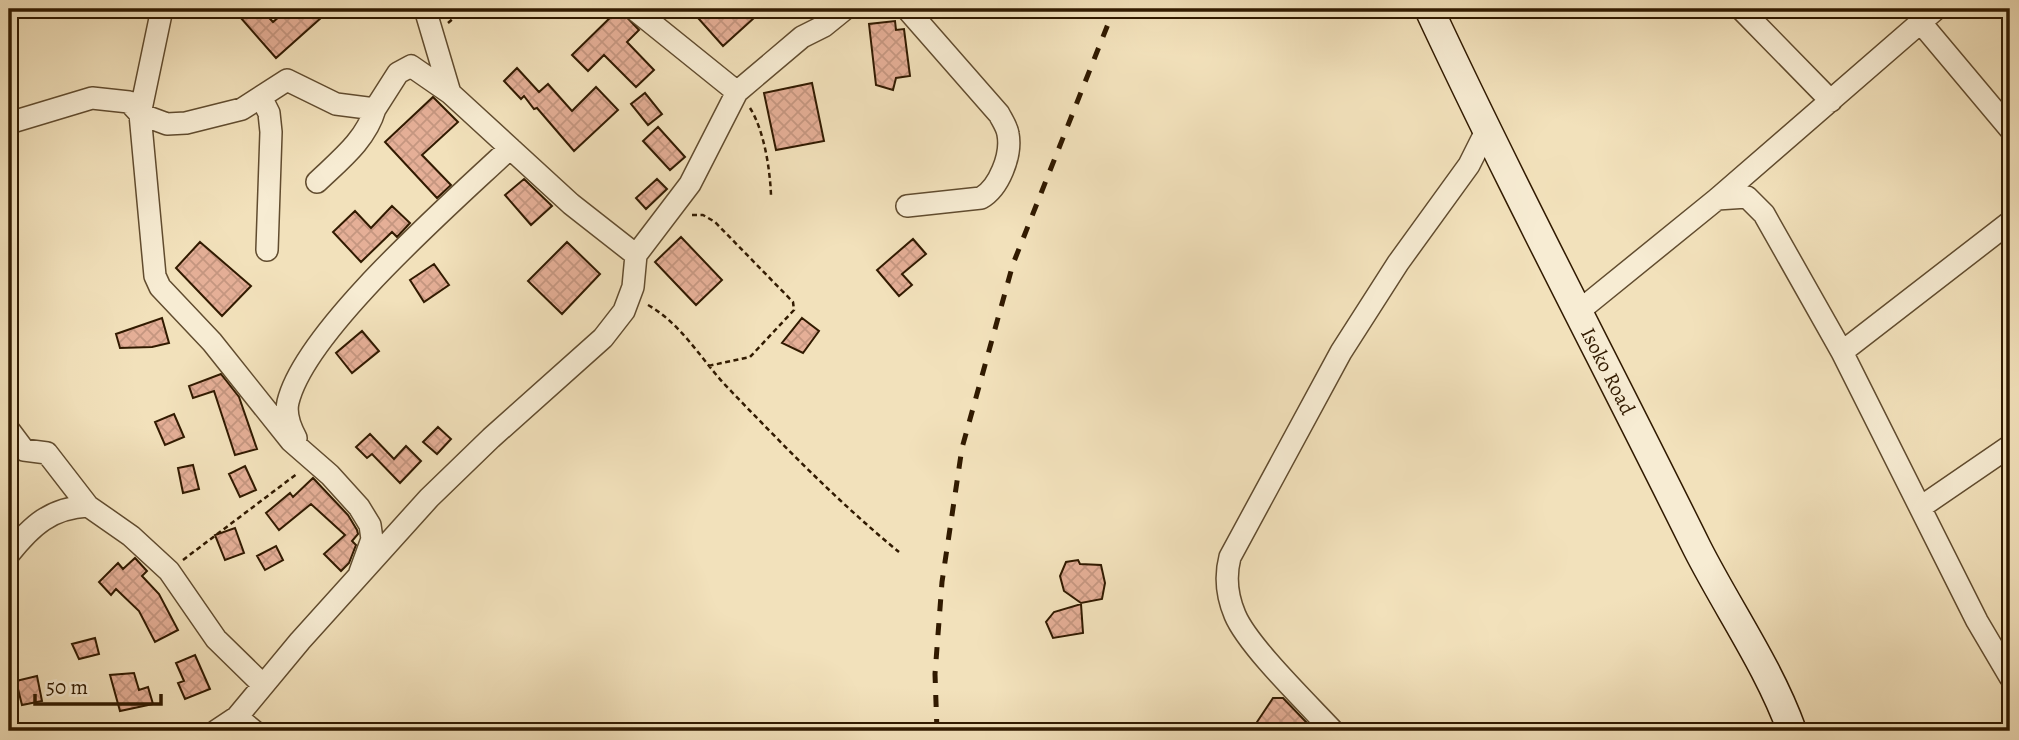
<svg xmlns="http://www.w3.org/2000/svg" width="2019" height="740" viewBox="0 0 2019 740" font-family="Alegreya,serif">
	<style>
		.building { fill: url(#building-cross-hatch); stroke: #311a00; stroke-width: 2 }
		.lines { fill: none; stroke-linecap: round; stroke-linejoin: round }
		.street-casing { stroke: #614c2f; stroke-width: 24 }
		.secondary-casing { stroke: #311a00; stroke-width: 31 }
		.path { stroke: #311a00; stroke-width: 2.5; stroke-dasharray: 5 3.5; stroke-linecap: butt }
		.street { stroke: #f7ecd3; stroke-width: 21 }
		.secondary { stroke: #f7ecd3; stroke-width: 28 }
		.rail { stroke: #311a00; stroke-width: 5; stroke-dasharray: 12 12; stroke-linecap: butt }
		.labels { text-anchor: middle; stroke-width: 7; stroke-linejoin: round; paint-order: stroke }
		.street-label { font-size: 21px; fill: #311a00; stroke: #f7ecd3 }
	</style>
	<defs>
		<pattern id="building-cross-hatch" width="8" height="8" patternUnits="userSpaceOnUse" patternTransform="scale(1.75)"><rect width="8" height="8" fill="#e5af97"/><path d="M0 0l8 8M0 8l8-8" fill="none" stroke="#c59680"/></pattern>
	</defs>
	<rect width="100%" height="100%" fill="#f2e1bb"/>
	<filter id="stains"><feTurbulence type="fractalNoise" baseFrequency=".00286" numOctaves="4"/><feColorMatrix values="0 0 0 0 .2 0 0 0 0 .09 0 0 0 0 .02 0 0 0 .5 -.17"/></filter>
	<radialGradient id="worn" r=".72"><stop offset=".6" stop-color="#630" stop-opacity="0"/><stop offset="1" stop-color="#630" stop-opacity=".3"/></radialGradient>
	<path class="building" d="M233 9H261L273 22 288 9H331L276 58Z
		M619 9 639 30 627 42 654 70 636 87 604 55 588 71 572 55Z
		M690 9H764L723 46Z
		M895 21 896 30 904 29 910 76 896 78 893 90 876 85 869 24Z
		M517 68 539 92 548 84 572 111 596 87 618 110 574 151 537 108 534 109 524 96 521 99 504 81Z
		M812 83 824 141 776 150 764 93Z
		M645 93 662 114 648 125 631 104Z
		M433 97 458 122 422 155 451 185 437 198 385 142Z
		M658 127 685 157 670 170 643 141Z
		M524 179 552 206 531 225 505 195Z
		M657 179 667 189 646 209 636 198Z
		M392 206 410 223 397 237 392 232 361 262 333 232 355 211 371 228Z
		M681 237 722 280 696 305 655 262Z
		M913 239 926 254 902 274 912 285 899 296 877 270Z
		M200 242 251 286 222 316 176 268Z
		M567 242 600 274 562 314 528 281Z
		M434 264 449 285 424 302 410 280Z
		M162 318 169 343 152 347 120 348 116 334Z
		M802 318 819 331 803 353 782 343Z
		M362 331 379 351 352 373 336 353Z
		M221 374 239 397 257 449 235 455 214 391 193 398 189 386Z
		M174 414 184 437 165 445 155 422Z
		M438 427 451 439 437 454 423 442Z
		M370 434 394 459 406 446 421 461 400 483 372 454 367 458 356 447Z
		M193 465 199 489 183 493 178 468Z
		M245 466 256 490 240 497 229 474Z
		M313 478 348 515 357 530 358 534 352 541 356 545 349 563 341 571 324 554 345 535 311 504 279 530 266 513 290 493 293 497Z
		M235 528 244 553 225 560 215 535Z
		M276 546 283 560 265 570 257 556Z
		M135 558 147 571 142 576 159 594 178 630 155 642 139 611 116 589 111 595 99 582 118 563 123 569Z
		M1078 560 1080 564 1101 565 1105 583 1102 599 1081 603 1064 591 1060 576 1066 562Z
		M1081 604 1083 633 1053 638 1046 622 1054 612Z
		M95 638 99 654 79 659 72 644Z
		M195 655 210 689 185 699 178 683 184 681 176 663Z
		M134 673 139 690 148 687 153 704 120 711 110 675Z
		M37 676 42 701 22 705 16 681Z
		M1273 698H1283L1308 724 1306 731H1267L1257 722Z"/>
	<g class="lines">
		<defs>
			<path id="street" d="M162 9 140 114 155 276 160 287 212 342 291 441 330 475 359 507 370 525 372 539 360 572
				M425 9 450 93 571 204 636 255
				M634 9 737 92
				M1741 9 1831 101
				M1921 23 2010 129
				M261 97 269 113 271 132 267 250
				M9 123 92 98 129 102 140 114 167 124 186 123 242 109 287 80 336 104 375 109 398 73 411 66 450 93
				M317 182C340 160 366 140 375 109
				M1717 199 1747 197 1764 214 1842 352 1977 621 2010 677
				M907 206 981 198C999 188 1012 155 1008 134 1007 127 1002 120 999 114L907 9
				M1579 311 1717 199 1936 9
				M1842 352 2010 222
				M9 430 24 450 47 453 88 506 131 536 169 571 216 639 263 685
				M296 438C290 427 285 415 288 402 305 330 453 202 510 148
				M1921 507 2010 446
				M9 554C32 525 51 508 88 506
				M237 717 300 641 429 498 491 438 603 338 624 311 633 287 636 255 690 184 737 92 802 37 824 26 845 9
				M216 731 237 717 254 731
				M1333 731C1308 704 1248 646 1235 615 1227 596 1225 576 1230 557L1341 352 1398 263 1469 165 1486 131"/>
			<g id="secondary">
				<path id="s1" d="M1429 9C1514 191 1608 368 1697 548 1728 609 1769 667 1792 731"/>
			</g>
		</defs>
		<use href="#street" class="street-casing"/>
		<use href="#secondary" class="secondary-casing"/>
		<path class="path" d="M448 23 464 9
			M750 108C764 130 770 169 771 195
			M692 215H703L715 222 793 302 794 310 750 357 708 366
			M648 305C683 325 701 360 729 389 783 445 838 502 899 552
			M183 560 298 473"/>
		<use href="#street" class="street"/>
		<use href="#secondary" class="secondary"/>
		<path class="rail" d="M937 731 935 674 942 582 962 448 1013 264 1114 9"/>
	</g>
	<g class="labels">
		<g class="street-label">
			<text dy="7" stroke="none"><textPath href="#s1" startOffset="404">Isoko Road</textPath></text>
		</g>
	</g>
	<rect width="2019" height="740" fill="none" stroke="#f2e1bb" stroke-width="35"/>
	<rect x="10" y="10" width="1998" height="719" fill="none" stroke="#311a00" stroke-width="3.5"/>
	<rect x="18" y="18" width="1984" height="705" fill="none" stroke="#311a00" stroke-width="2"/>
	<path d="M35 694v10h126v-10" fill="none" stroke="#311a00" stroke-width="3.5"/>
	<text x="46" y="694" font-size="21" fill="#311a00" stroke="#f7ecd3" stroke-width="5" paint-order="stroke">50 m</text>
	<rect width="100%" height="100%" filter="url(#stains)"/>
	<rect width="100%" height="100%" fill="url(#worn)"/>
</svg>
